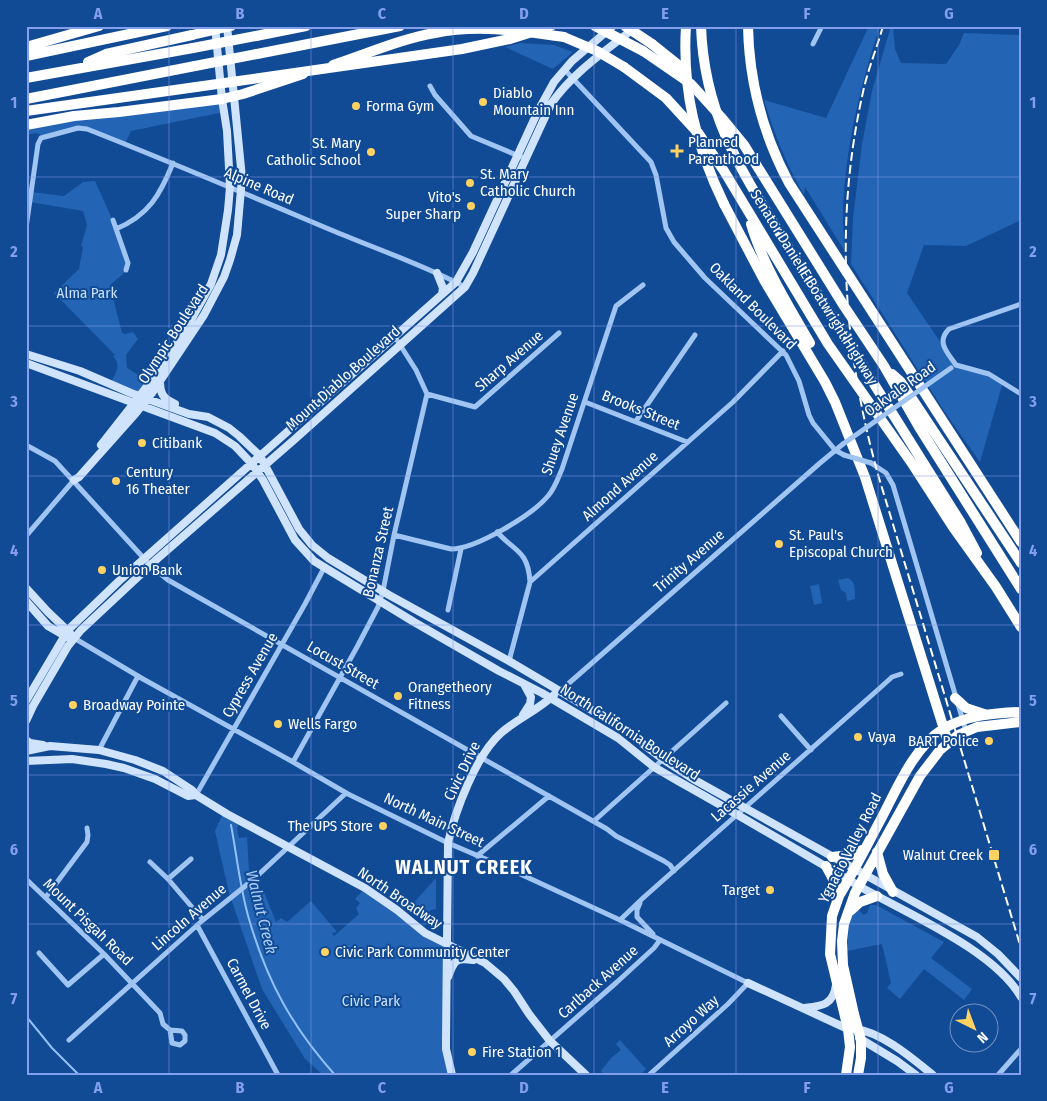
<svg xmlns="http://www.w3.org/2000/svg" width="1047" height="1101" viewBox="0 0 1047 1101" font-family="'Fira Sans Condensed',sans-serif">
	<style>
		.green { fill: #2464b4 }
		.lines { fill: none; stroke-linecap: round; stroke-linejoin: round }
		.stream { stroke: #92c0f7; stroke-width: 2 }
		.street { stroke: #a0c5f3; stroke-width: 5 }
		.secondary { stroke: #cfe3fd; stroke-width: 8 }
		.highway { stroke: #fff; stroke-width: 10 }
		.rail { stroke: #fff; stroke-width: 2; stroke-dasharray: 9 4; stroke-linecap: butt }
		.street-bridge { stroke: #a0c5f3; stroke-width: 5 }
		.highway-bridge { stroke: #fff; stroke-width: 10 }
		.grid { fill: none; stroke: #839eea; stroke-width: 1; stroke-opacity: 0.55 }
		.poi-dot { fill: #ffd262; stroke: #114a95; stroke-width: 2 }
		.labels { text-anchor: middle; stroke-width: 4; stroke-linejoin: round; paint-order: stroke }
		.poi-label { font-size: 15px; fill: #fff; stroke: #114a95; text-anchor: start }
		.street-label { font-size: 15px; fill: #fff; stroke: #114a95 }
		.park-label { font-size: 15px; fill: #c8e0fd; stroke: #114a95 }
		.water-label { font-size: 16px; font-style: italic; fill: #accffa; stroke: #114a95 }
		.district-label { font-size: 20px; font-weight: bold; letter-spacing: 1px; fill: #fff; stroke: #114a95 }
		.neatline { fill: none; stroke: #839eea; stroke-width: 2 }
		.grid-label { font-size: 16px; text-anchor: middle; font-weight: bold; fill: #839eea }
	</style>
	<rect width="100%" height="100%" fill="#114a95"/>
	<path class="green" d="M872 26H880C860 85 845 150 843 212 843 224 844 238 844 250L805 187 804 195C786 164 774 133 764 100L826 118 867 30Z
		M891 26H893L895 49 901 63 946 64 959 45 964 33 1021 35V220L966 246 924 245 907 293 956 365 980 371 1003 382 980 462 946 414 851 264 853 218 862 144 872 91Z
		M520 43 554 45 573 52 553 69 505 47Z
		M222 99 224 112 131 131 125 144 87 129 44 136 36 133 26 135V125Z
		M95 181C101 195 132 258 126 270 123 276 114 280 110 286L122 333 125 334 133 332 138 339 126 355 127 368 150 382 139 396 110 384C115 374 122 366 113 356L115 355 54 293 79 269 83 247 81 246 87 225 83 211 30 202 32 192 64 196 83 182Z
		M848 578C857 582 854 592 855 599L847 601 846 593 841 590 838 580Z
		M819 584 822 603 814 605 810 586Z
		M224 811 240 821 237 828 239 838 247 837 249 870 252 873 255 885 264 892 276 922 281 918 287 922 311 901 337 932 332 933 334 936 359 914 356 908 360 903 355 899 365 888 446 944 445 1009 452 1075H323L305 1059 262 989 229 893 215 831Z
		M436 878V909L431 910 423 920 409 908Z
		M870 905H876L944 942 931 958 972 989 964 1000 924 969 900 999 887 988 891 983 882 944 847 951 849 925 852 915 856 908 864 915 867 913Z
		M620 1040 646 1069 640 1075H604L601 1071 611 1058 621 1050 616 1044Z"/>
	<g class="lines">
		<path class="stream" d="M231 825C237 856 240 889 249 919 267 981 292 1027 335 1075
			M26 1016 52 1048 79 1075"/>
		<path class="street" d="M813 44 822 26
			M564 69 651 162 656 175 666 228 674 242 705 278 786 355 799 381 809 415 813 423 835 450 844 455
			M430 86 435 95 471 136 526 159
			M113 220 128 263 126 270
			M26 228 38 144 41 138 78 128 87 129C171 162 253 197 336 232 379 250 424 265 465 287
			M116 229C149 215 160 195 173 163
			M956 365C947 352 936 342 949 329L1021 304
			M956 365 989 374 1021 394
			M427 394 475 407 559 333
			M585 402 687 442
			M636 421 695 335
			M26 445 55 461 150 565 168 580 607 829 616 836 664 861 670 865 674 871
			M871 463 886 473 893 485 966 731
			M497 532C515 552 528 550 530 582
			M394 535 451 549C476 549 532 515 548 496 555 488 558 478 562 469L616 306 643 285
			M26 536 74 480
			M448 610 461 549
			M74 638 143 679 293 762 348 794 448 843 518 873 620 920 748 983 728 1004 649 1075
			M509 661 530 582 733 402 783 351
			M560 691 820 463 843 444
			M781 716 811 750
			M99 750 138 676
			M293 762 357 647 378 607 383 591 394 535 427 394 416 370 395 337
			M196 795 305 604 324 568
			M594 821 726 703
			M477 856 549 796
			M150 862 168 879 203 920
			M26 879 104 954 160 1013 163 1024 170 1030 172 1043 180 1045 185 1041V1035L182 1031 170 1030
			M168 879 191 859
			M46 897 87 842 88 835 87 828
			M640 903 637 910V917L653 934
			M620 920 643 898 881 687 892 677 901 674
			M197 925 278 1075
			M39 953 68 985 104 954
			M69 1040 203 920 254 879 346 793
			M511 1075 617 982 654 948 660 940
			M998 1075 1021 1049"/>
		<path class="secondary" d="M437 273 443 288 442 294
			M26 354 80 371 131 393 189 414 208 417 229 428 239 436 260 456 299 529 312 545 328 558 389 595 509 661 622 728 664 760 693 779 977 937 998 954 1021 978
			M26 363 215 433 235 446 252 464 263 480 295 540 314 561 414 622 499 671 542 693 618 738 654 767 678 781C739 815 799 851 859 886 907 914 993 949 1021 997
			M160 380C160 393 162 398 175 404
			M101 445 145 389 186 329 211 284 221 255 228 210 230 187 227 131 222 99 215 26
			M74 480 79 477 136 413 152 393 204 315 224 277 230 260 237 235 242 178 227 26
			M26 588 48 612 70 633
			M26 601 48 626 67 637
			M26 701 68 630 119 581 456 282 473 252 538 111 554 82 572 61 613 26
			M523 715 530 704 531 697 525 686
			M26 721 33 706 68 646 81 630 157 559 295 439 465 287 473 273 551 104C573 72 607 50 637 26
			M26 740 30 743 43 745
			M26 751 50 746 99 750 135 760 163 771 192 790 196 795 227 814 365 888 397 910 425 933 485 963 504 979 514 991 529 1014 550 1041 586 1075
			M26 761 72 759 106 764 124 768 155 779 188 796 196 795
			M448 977C454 961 455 957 473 960
			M748 983 850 1030
			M803 1008C821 1006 833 1006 836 985
			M855 1029C882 1032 913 1059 933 1075
			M859 1038 897 1061 916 1075
			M452 1075 446 1049V1039L448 843C455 811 476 755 501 733 517 719 538 710 554 695"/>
		<path class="highway" d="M748 26C749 82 763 134 789 183L1021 542
			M256 36 306 26
			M652 44 677 64 686 77
			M26 47 99 26
			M643 51 691 84 721 117 744 145 844 306 884 366 919 427 1021 589
			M257 54 400 26
			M26 56 167 26
			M88 62 106 54 192 35
			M333 65C367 54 400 39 435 33 478 24 521 31 564 37
			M624 67 666 98 699 134 724 171 828 344 913 465 953 527 996 587 1021 627
			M26 78 193 48
			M26 99 195 66
			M26 111 196 87
			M26 125 74 116 119 112 222 99 243 94 303 74
			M724 204 764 280 825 382 835 402 865 477 948 742
			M751 224C762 263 789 307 810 343
			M787 245 961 523 977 553
			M892 374 901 382 1021 563
			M955 698 966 708 984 714
			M877 852 883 874 893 892
			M832 857 850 855 865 849
			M826 866 835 883 837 902
			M850 911 860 902 877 896
			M846 1075 850 1047 848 1029 830 954 832 916 839 896C854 871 867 845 881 819 897 789 913 748 943 729 966 715 995 713 1021 712
			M858 1075 861 1058V1040L854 1014 843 965 842 941 844 924 855 893 920 776 940 750 958 735 977 727 1021 722"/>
		<path class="rail" d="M883 26C877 48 868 69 863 92 834 221 843 351 879 478L1021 948"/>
		<path class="street-bridge" d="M843 444 951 368
			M844 455 871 463"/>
		<path class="highway-bridge" d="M595 26 643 51
			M625 26 652 44
			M686 26C682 91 696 146 724 204
			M701 26C704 116 742 172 787 245
			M192 35 231 26
			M564 37 597 51 624 67
			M193 48 256 36
			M195 66 257 54
			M196 87 462 49 510 39 551 26"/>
	</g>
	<path class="grid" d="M169 26V1075M311 26V1075M453 26V1075M594 26V1075M736 26V1075M878 26V1075M26 177H1021M26 326H1021M26 476H1021M26 625H1021M26 775H1021M26 924H1021"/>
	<g class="poi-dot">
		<circle cx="483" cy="102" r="5"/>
		<circle cx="356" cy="106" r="5"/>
		<path d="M674.5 143.5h5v5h5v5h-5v5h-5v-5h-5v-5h5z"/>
		<circle cx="371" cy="152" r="5"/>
		<circle cx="470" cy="183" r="5"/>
		<circle cx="471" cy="206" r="5"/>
		<circle cx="142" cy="443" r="5"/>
		<circle cx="116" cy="481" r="5"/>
		<circle cx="779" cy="544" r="5"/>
		<circle cx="102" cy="570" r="5"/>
		<circle cx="398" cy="696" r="5"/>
		<circle cx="73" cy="705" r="5"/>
		<circle cx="278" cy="724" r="5"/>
		<circle cx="858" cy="737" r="5"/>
		<circle cx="989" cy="741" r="5"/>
		<circle cx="383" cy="826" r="5"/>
		<rect x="988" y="849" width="12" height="12" rx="2.5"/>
		<circle cx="770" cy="890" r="5"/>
		<circle cx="325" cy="952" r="5"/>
		<circle cx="472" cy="1052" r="5"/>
	</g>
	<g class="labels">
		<g class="poi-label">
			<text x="493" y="98">Diablo<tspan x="493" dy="17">Mountain Inn</tspan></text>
			<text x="366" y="111">Forma Gym</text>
			<text x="688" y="147">Planned<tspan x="688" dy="17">Parenthood</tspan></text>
			<text x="361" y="148" text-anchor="end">St. Mary<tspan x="361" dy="17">Catholic School</tspan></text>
			<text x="480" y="179">St. Mary<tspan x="480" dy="17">Catholic Church</tspan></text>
			<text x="461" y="202" text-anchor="end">Vito's<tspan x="461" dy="17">Super Sharp</tspan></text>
			<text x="152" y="448">Citibank</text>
			<text x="126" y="477">Century<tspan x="126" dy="17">16 Theater</tspan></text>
			<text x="789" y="540">St. Paul's<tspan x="789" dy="17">Episcopal Church</tspan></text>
			<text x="112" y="575">Union Bank</text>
			<text x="408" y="692">Orangetheory<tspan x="408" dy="17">Fitness</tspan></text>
			<text x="83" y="710">Broadway Pointe</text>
			<text x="288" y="729">Wells Fargo</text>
			<text x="868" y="742">Vaya</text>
			<text x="979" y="746" text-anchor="end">BART Police</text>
			<text x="373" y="831" text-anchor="end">The UPS Store</text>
			<text x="983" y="860" text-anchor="end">Walnut Creek</text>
			<text x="760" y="895" text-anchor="end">Target</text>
			<text x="335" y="957">Civic Park Community Center</text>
			<text x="482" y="1057">Fire Station 1</text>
		</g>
		<g class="street-label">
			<text transform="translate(259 186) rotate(23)" y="5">Alpine Road</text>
			<text transform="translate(814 287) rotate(58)" y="5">Senator Daniel E Boatwright Highway</text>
			<text transform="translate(753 306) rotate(45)" y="5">Oakland Boulevard</text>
			<text transform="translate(173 334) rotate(-57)" y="5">Olympic Boulevard</text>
			<text transform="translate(509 361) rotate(-41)" y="5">Sharp Avenue</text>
			<text transform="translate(343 378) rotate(-42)" y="5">Mount Diablo Boulevard</text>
			<text transform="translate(900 389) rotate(-35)" y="5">Oakvale Road</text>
			<text transform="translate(641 410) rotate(22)" y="5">Brooks Street</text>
			<text transform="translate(560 434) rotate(-71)" y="5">Shuey Avenue</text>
			<text transform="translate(620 486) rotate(-42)" y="5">Almond Avenue</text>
			<text transform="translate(378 552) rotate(-77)" y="5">Bonanza Street</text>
			<text transform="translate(689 561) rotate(-41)" y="5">Trinity Avenue</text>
			<text transform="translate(343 665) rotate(30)" y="5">Locust Street</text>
			<text transform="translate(250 675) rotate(-60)" y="5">Cypress Avenue</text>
			<text transform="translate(630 732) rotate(33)" y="5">North California Boulevard</text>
			<text transform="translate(462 771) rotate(-64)" y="5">Civic Drive</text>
			<text transform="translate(751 786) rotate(-41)" y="5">Lacassie Avenue</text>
			<text transform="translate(434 820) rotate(25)" y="5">North Main Street</text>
			<text transform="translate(850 848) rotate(-63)" y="5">Ygnacio Valley Road</text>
			<text transform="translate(400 898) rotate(34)" y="5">North Broadway</text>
			<text transform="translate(189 917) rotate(-41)" y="5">Lincoln Avenue</text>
			<text transform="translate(88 922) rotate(44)" y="5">Mount Pisgah Road</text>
			<text transform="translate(598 982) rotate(-42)" y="5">Carlback Avenue</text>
			<text transform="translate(249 994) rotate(62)" y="5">Carmel Drive</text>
			<text transform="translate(691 1021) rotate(-42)" y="5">Arroyo Way</text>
		</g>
		<g class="park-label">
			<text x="87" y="298">Alma Park</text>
			<text x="371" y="1006">Civic Park</text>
		</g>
		<g class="water-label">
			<text transform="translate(262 912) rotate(76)" y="6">Walnut Creek</text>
		</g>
		<g class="district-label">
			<text x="464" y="874">WALNUT CREEK</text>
		</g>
	</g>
	<rect width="1047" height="1101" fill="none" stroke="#114a95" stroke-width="55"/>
	<g transform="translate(974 1028) rotate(138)"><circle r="24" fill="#114a95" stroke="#7092bf"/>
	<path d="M0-4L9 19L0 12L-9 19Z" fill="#ffd262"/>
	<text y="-8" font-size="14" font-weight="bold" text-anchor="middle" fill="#ffffff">N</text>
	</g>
	<rect x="28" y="28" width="992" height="1046" class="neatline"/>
	<g class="grid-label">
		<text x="98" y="19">A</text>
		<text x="240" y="19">B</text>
		<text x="382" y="19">C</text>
		<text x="524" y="19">D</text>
		<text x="665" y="19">E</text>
		<text x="807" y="19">F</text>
		<text x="949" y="19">G</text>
		<text x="14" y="108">1</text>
		<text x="1033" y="108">1</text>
		<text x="14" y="257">2</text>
		<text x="1033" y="257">2</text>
		<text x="14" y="407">3</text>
		<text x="1033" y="407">3</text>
		<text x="14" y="556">4</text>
		<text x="1033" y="556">4</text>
		<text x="14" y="706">5</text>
		<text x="1033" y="706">5</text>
		<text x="14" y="855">6</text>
		<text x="1033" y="855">6</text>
		<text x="14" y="1004">7</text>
		<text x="1033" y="1004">7</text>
		<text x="98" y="1093">A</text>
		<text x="240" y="1093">B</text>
		<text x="382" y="1093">C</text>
		<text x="524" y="1093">D</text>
		<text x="665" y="1093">E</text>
		<text x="807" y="1093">F</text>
		<text x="949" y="1093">G</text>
	</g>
</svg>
